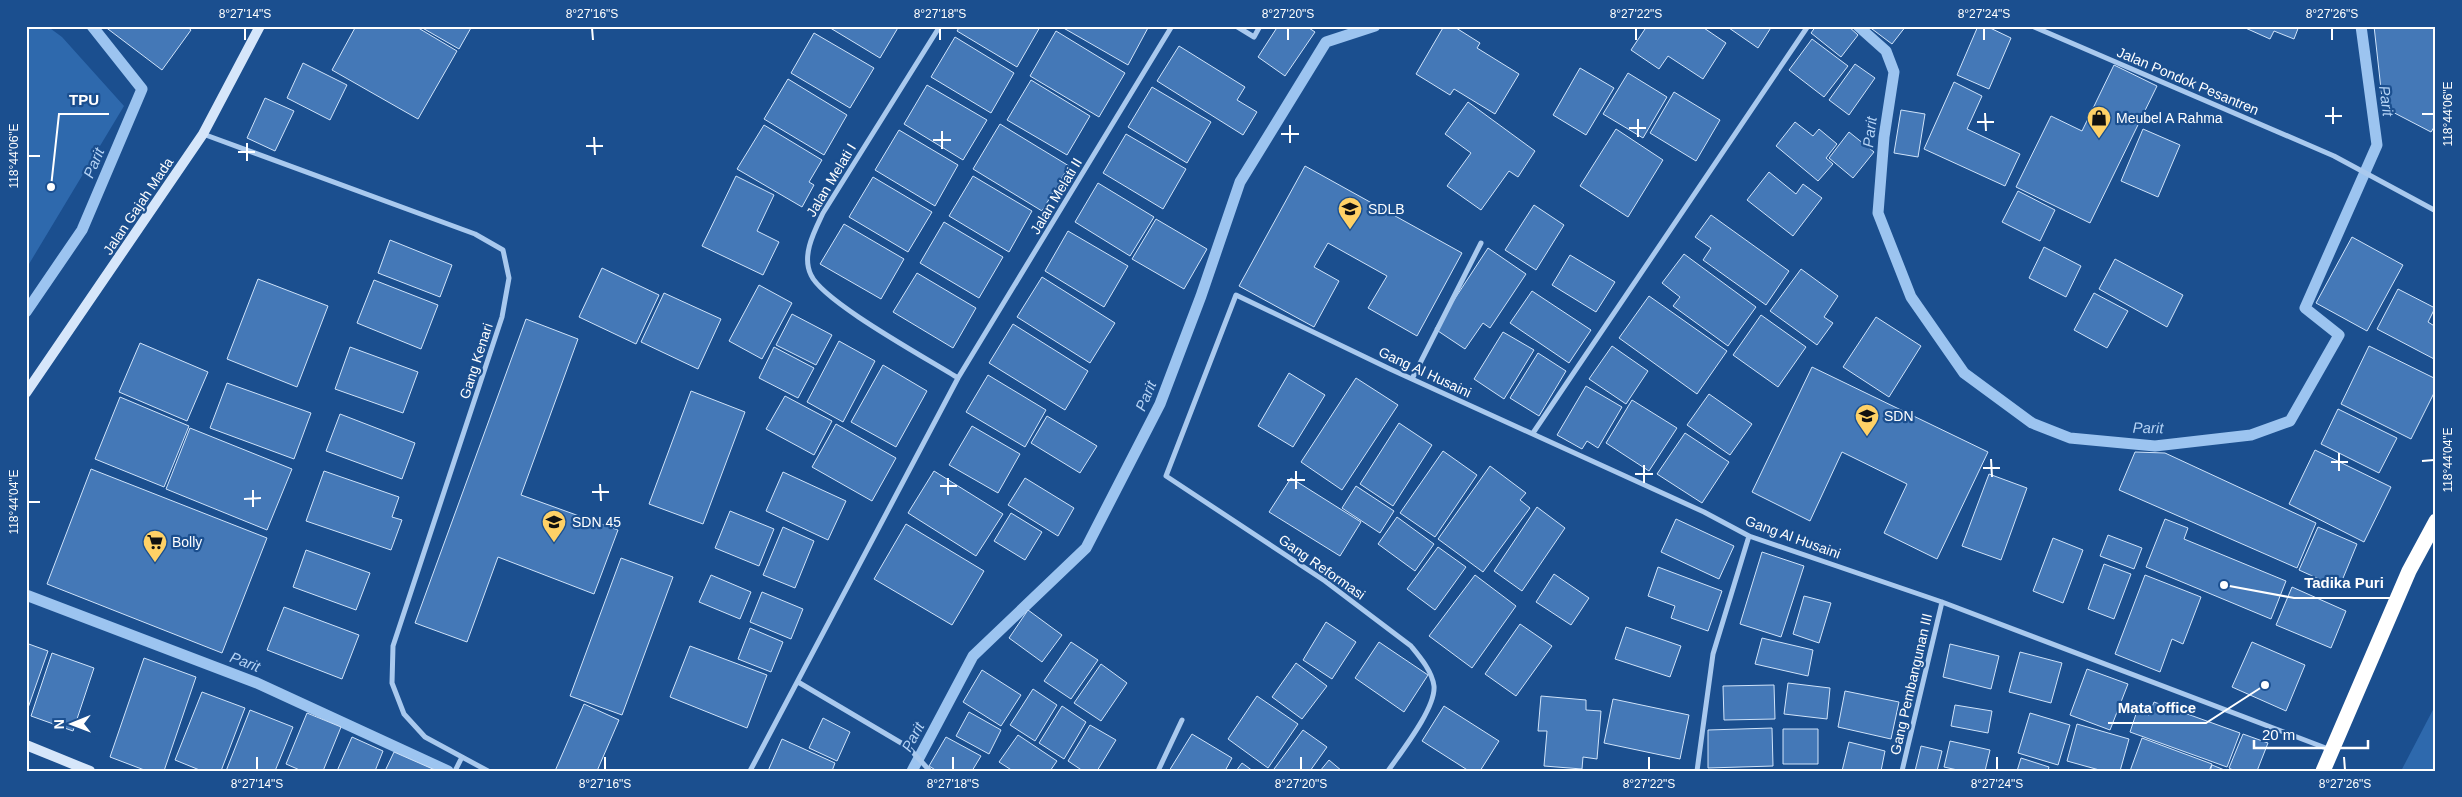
<svg xmlns="http://www.w3.org/2000/svg" width="2462" height="797" viewBox="0 0 2462 797" font-family="Arial,sans-serif">
	<style>
		.green { fill: #2e69ad }
		.lines { fill: none; stroke-linecap: round; stroke-linejoin: round }
		.stream { stroke: #9cc4f0; stroke-width: 11 }
		.building { fill: #4478b7; stroke: #cfe3fa }
		.street { stroke: #a9c9ee; stroke-width: 5 }
		.secondary { stroke: #d6e6fa; stroke-width: 10 }
		.highway { stroke: #fff; stroke-width: 15 }
		.ticks { fill: none; stroke: #fff; stroke-width: 2 }
		.labels { text-anchor: middle; stroke-width: 4.5; stroke-linejoin: round; paint-order: stroke }
		.street-label { font-size: 14px; fill: #fff; stroke: #1b4f8f }
		.poi-label { font-size: 14px; fill: #fff; stroke: #1b4f8f; text-anchor: start }
		.water-label { font-size: 15px; font-style: italic; fill: #b5d3f5; stroke: #1b4f8f }
		.leader { fill: none; stroke: #fff; stroke-width: 2 }
		.callout-dot { fill: #fff; stroke: #1b4f8f; stroke-width: 2 }
		.callout-label { font-size: 15px; text-anchor: middle; font-weight: bold; fill: #fff; stroke: #1b4f8f; stroke-width: 4.5; stroke-linejoin: round; paint-order: stroke }
		.neatline { fill: none; stroke: #fff; stroke-width: 2 }
		.ticks-label { font-size: 12px; text-anchor: middle; fill: #fff }
	</style>
	<rect width="100%" height="100%" fill="#1b4f8f"/>
	<path class="green" d="M26 26H47L62 37 124 106 26 269Z
		M2436 704V771H2401Z"/>
	<g class="lines">
		<path class="stream" d="M1858 26 1886 51 1894 72 1884 137 1878 213 1911 297 1964 373 2032 423 2070 438 2155 446 2251 435 2290 421 2339 335 2305 308 2377 145 2361 26
			M26 312 82 230 142 89 92 26
			M26 595 257 683 448 771
			M912 771 973 656 1086 548 1160 404 1201 296 1240 182 1326 42 1375 26"/>
	</g>
	<path class="building" d="M104 26H186L191 30 162 70Z
		M356 26H415L457 51 418 119 332 70Z
		M419 26H472L459 49Z
		M827 26H899L880 58Z
		M960 26H1040V27L1017 67 957 31Z
		M1060 26H1149L1128 65Z
		M1278 26H1306L1315 32 1285 76 1258 57Z
		M1444 26H1453L1480 43 1477 48 1519 74 1495 114 1454 89 1450 95 1416 74Z
		M1647 26H1701L1726 43 1703 79 1668 56 1659 69 1631 50Z
		M1730 26H1772L1758 48 1729 28Z
		M1816 26H1848L1858 35 1841 57 1811 33Z
		M1868 26H1906L1892 44Z
		M1978 26H1986L2011 38 1989 89 1957 75Z
		M2241 26H2299L2294 39 2274 31 2270 39Z
		M2374 26H2436V124L2431 132 2383 107Z
		M1056 31 1125 73 1099 117 1030 76Z
		M814 33 874 68 850 108 791 73Z
		M955 37 1014 73 991 113 931 77Z
		M1812 39 1848 66 1824 97 1789 70Z
		M1179 46 1245 87 1237 100 1257 112 1243 135 1157 81Z
		M303 63 347 85 330 120 287 98Z
		M1855 64 1875 78 1849 115 1829 100Z
		M2114 65 2157 86 2090 223 2016 187 2051 116 2082 131Z
		M1580 68 1614 88 1586 135 1553 115Z
		M1628 73 1667 97 1643 138 1603 114Z
		M788 79 847 115 824 155 764 119Z
		M1031 80 1090 116 1067 155 1007 120Z
		M1954 82 1982 96 1967 129 2020 154 2005 186 1924 149Z
		M927 85 987 120 963 160 904 124Z
		M1152 87 1211 122 1187 163 1128 127Z
		M1674 92 1720 120 1696 161 1650 133Z
		M265 98 294 111 275 151 247 138Z
		M1468 102 1535 151 1518 177 1509 171 1481 210 1447 186 1471 153 1445 134Z
		M1901 110 1925 114 1918 157 1894 153Z
		M1795 122 1813 136 1819 129 1837 144 1826 158 1833 164 1818 181 1776 146Z
		M1000 124 1069 166 1042 211 973 169Z
		M764 125 822 160 809 182 814 185 802 207 737 169Z
		M1616 129 1663 160 1628 217 1580 186Z
		M2143 129 2180 145 2158 197 2121 181Z
		M899 130 958 165 935 206 875 170Z
		M1849 132 1874 152 1853 178 1829 158Z
		M1126 134 1186 169 1163 209 1103 173Z
		M1305 166 1462 253 1417 336 1368 308 1387 276 1328 243 1314 267 1339 281 1314 327 1239 286Z
		M1769 172 1796 194 1803 184 1822 198 1793 236 1747 200Z
		M736 176 774 195 757 231 779 242 763 275 702 246Z
		M973 176 1032 211 1009 252 949 216Z
		M873 177 932 212 908 252 849 217Z
		M1098 183 1154 217 1130 256 1075 222Z
		M2018 191 2055 210 2040 241 2002 222Z
		M1534 205 1564 225 1536 270 1505 250Z
		M1711 215 1789 271 1766 305 1703 260 1711 248 1695 237Z
		M1156 219 1207 249 1184 289 1132 259Z
		M944 222 1003 257 979 298 920 263Z
		M844 224 904 259 881 299 820 264Z
		M1068 231 1128 266 1104 307 1045 271Z
		M2352 237 2403 265 2367 331 2316 303Z
		M390 240 452 265 440 297 378 273Z
		M2044 247 2081 266 2066 297 2029 278Z
		M1488 248 1526 274 1490 328 1483 323 1465 349 1435 329Z
		M1684 254 1756 307 1728 346 1673 306 1680 297 1662 283Z
		M1570 255 1615 282 1596 312 1552 285Z
		M2115 259 2183 295 2167 327 2099 289Z
		M602 268 659 295 636 344 579 317Z
		M1801 269 1838 296 1824 317 1833 323 1817 345 1770 311Z
		M917 273 976 308 953 348 893 312Z
		M1042 277 1115 323 1090 363 1017 317Z
		M258 279 328 306 297 387 227 359Z
		M374 280 438 305 421 349 357 323Z
		M759 285 792 303 762 359 729 341Z
		M2398 289 2435 308 2428 322 2436 327V360L2377 329Z
		M1532 291 1591 330 1569 363 1510 323Z
		M664 293 721 319 698 369 641 342Z
		M2094 293 2128 311 2107 348 2074 330Z
		M1649 296 1727 351 1697 394 1619 338Z
		M792 314 832 335 816 365 776 345Z
		M1761 315 1806 347 1778 387 1733 355Z
		M1876 317 1921 346 1889 397 1843 367Z
		M526 319 578 339 521 495 618 530 594 594 498 557 467 642 415 623Z
		M1013 324 1088 371 1065 410 989 363Z
		M1503 332 1534 350 1504 399 1474 379Z
		M839 341 875 361 843 422 807 402Z
		M140 343 208 372 187 421 119 392Z
		M1612 346 1648 371 1626 404 1589 379Z
		M2369 346 2436 379V389L2411 439 2341 404Z
		M350 347 418 372 403 413 335 389Z
		M774 347 814 368 798 398 759 378Z
		M1538 353 1566 371 1539 416 1510 398Z
		M883 365 927 391 896 447 851 422Z
		M1812 367 1988 452 1937 559 1884 533 1907 484 1842 452 1810 521 1752 492Z
		M1289 373 1325 395 1293 447 1258 426Z
		M988 375 1046 410 1025 447 966 412Z
		M1356 378 1398 405 1342 490 1301 462Z
		M227 383 311 413 294 459 210 428Z
		M1586 386 1622 407 1598 448 1587 441 1582 449 1557 435Z
		M691 391 745 412 703 524 649 504Z
		M1709 394 1752 424 1730 455 1687 425Z
		M785 396 832 421 814 455 766 429Z
		M120 397 189 426 164 487 95 459Z
		M1632 400 1677 428 1649 471 1606 443Z
		M2338 409 2397 438 2379 473 2321 444Z
		M340 414 415 443 402 479 326 451Z
		M1047 416 1097 446 1080 473 1031 443Z
		M1399 423 1432 445 1393 506 1360 484Z
		M836 424 896 458 872 501 812 467Z
		M972 426 1020 454 998 493 949 465Z
		M190 428 292 469 267 530 166 489Z
		M1685 433 1729 462 1702 503 1657 474Z
		M2315 450 2391 487 2364 542 2289 504Z
		M1443 451 1477 475 1435 537 1400 513Z
		M2135 452 2165 453 2316 523 2297 568 2119 490Z
		M1490 466 1526 493 1520 500 1530 508 1483 572 1438 539Z
		M91 469 267 538 222 653 47 584Z
		M324 471 399 497 392 517 402 520 391 550 306 521Z
		M934 471 1003 514 976 556 908 513Z
		M783 472 846 501 828 540 766 511Z
		M1989 474 2027 488 2001 560 1962 546Z
		M1025 478 1074 508 1058 536 1008 505Z
		M1291 478 1361 522 1340 556 1269 512Z
		M1356 486 1394 511 1380 533 1342 508Z
		M1537 507 1565 528 1522 591 1494 571Z
		M730 511 774 529 759 566 715 548Z
		M1011 513 1042 532 1025 560 994 541Z
		M1397 517 1434 544 1415 571 1378 544Z
		M1676 519 1734 546 1719 579 1661 552Z
		M2165 519 2188 528 2184 539 2286 581 2271 619 2146 567Z
		M906 524 984 571 952 625 874 579Z
		M783 527 814 541 795 588 763 575Z
		M2318 527 2357 544 2339 588 2299 570Z
		M2108 535 2142 548 2134 569 2100 556Z
		M2053 538 2083 550 2063 603 2033 591Z
		M1438 547 1466 567 1435 610 1407 589Z
		M306 550 370 573 356 610 293 587Z
		M1762 552 1804 566 1781 637 1740 624Z
		M621 558 673 577 622 715 570 696Z
		M2104 564 2131 574 2114 619 2088 609Z
		M1658 567 1722 591 1708 631 1671 618 1675 606 1648 596Z
		M1554 574 1589 598 1571 625 1536 602Z
		M711 575 751 592 740 619 699 602Z
		M1475 575 1516 606 1472 668 1429 636Z
		M2145 575 2201 597 2183 644 2172 639 2160 672 2115 654Z
		M2292 587 2346 611 2331 648 2276 625Z
		M762 592 803 609 791 639 750 622Z
		M1804 596 1831 603 1819 643 1793 634Z
		M284 607 359 635 342 679 267 650Z
		M1028 610 1062 635 1042 662 1009 638Z
		M1326 622 1356 642 1332 679 1303 660Z
		M1520 624 1552 646 1516 696 1485 674Z
		M1626 627 1681 646 1670 677 1615 659Z
		M750 628 783 642 771 672 738 659Z
		M1762 638 1813 650 1808 676 1755 664Z
		M1071 642 1098 660 1071 699 1044 681Z
		M1379 642 1428 675 1404 712 1355 678Z
		M2252 642 2305 665 2286 711 2232 687Z
		M26 643 48 651 28 708 26 707Z
		M1950 644 1999 656 1991 689 1943 677Z
		M690 646 767 675 747 728 670 697Z
		M2020 652 2062 663 2051 703 2009 692Z
		M52 653 94 668 73 731 31 716Z
		M144 658 196 677 164 771H147L110 757Z
		M1296 663 1327 686 1302 719 1272 697Z
		M1101 664 1127 683 1101 721 1074 703Z
		M2087 669 2128 684 2110 730 2070 715Z
		M982 670 1021 695 1001 726 963 702Z
		M1788 683 1830 688 1827 719 1784 714Z
		M1774 685 1775 719 1724 720 1723 686Z
		M1033 689 1057 705 1035 741 1010 725Z
		M1845 691 1899 702 1891 739 1838 727Z
		M202 692 245 708 221 771H202L175 760Z
		M1257 696 1298 724 1268 768 1228 739Z
		M1541 696 1586 700V710L1601 711 1597 759 1583 757 1582 769 1544 766 1547 731H1538Z
		M1613 699 1689 715 1680 759 1604 743Z
		M2154 702 2240 733 2227 767 2130 732 2137 711 2149 715Z
		M584 704 619 720 597 771H555Z
		M1955 705 1992 711 1988 733 1951 726Z
		M1062 706 1086 722 1064 759 1039 743Z
		M1444 706 1499 741 1480 771H1469L1422 741Z
		M250 710 293 727 275 771H226Z
		M969 712 1001 730 989 754 956 736Z
		M307 713 341 727 323 771H302L286 764Z
		M2030 713 2070 725 2058 765 2018 753Z
		M823 718 850 732 837 761 809 748Z
		M2077 724 2129 739 2120 771H2103L2067 761Z
		M1090 725 1116 740 1097 771H1083L1068 761Z
		M1772 728 1773 766 1708 768V730Z
		M1783 729H1818V764H1783Z
		M1303 730 1327 747 1310 771H1277L1274 769Z
		M1192 734 1232 758 1225 771H1169Z
		M2243 734 2268 743 2257 771H2235L2229 768Z
		M1018 735 1057 761 1050 771H1013L999 762Z
		M352 737 383 751 375 771H337Z
		M946 737 981 756 972 771H937L929 766Z
		M2142 738 2212 764 2209 771H2130Z
		M782 739 835 763 832 771H768Z
		M1950 741 1990 750 1985 771H1962L1944 767Z
		M1849 742 1885 751 1881 771H1842Z
		M1921 746 1942 751 1937 771H1915Z
		M394 752 435 770V771H385Z
		M2021 758 2049 767 2048 771H2017Z
		M1329 760 1342 771H1320Z
		M1242 763 1253 771H1236Z
		M2212 765 2227 771H2210Z"/>
	<g class="lines">
		<path class="street" d="M940 26 823 213C815 230 801 255 811 275 823 302 928 359 958 378
			M1236 26 1254 37 1260 26
			M2032 26 2334 156 2436 211
			M203 134 475 234 503 250 509 278 502 317 393 646 392 683 404 714 425 737 488 771
			M1412 379 1481 243
			M1533 433 1808 26
			M798 682 908 747 930 771
			M455 771 462 757
			M750 771 958 378 1172 26
			M1158 771 1182 720
			M1388 771C1401 752 1436 708 1434 686 1432 671 1420 657 1411 646L1325 581 1166 476 1236 295 1390 369 1704 512 1749 536 1942 602 2331 750
			M1697 771 1713 654 1749 536
			M1902 771 1942 602"/>
		<path class="secondary" d="M26 393 203 134 260 26
			M26 745 90 771"/>
		<path class="highway" d="M2323 771 2409 571 2436 521"/>
	</g>
	<path class="ticks" d="M245 28V40M592 28 593 40M940 28V40M1288 28V40M1636 28V40M1984 28V40M2332 28V40M2333 107V124M1985 113 1986 131M2422 114H2434M2325 116H2342M1638 119V137M1977 122H1994M1290 125V143M1629 128H1646M942 131V149M1281 134H1299M594 137 595 155M933 140H951M247 143V161M586 146H603M238 152H255M28 156H40M2339 453V471M1991 459 1992 477M2422 461 2434 460M2331 462H2348M1644 465V483M1983 468H2000M1296 471V489M1635 474H1653M948 478V495M1287 480H1305M600 484 601 501M940 486H957M253 490V507M592 492H609M244 499 261 498M28 502H40M257 757V770M605 757V770M953 757V770M1301 757V770M1649 757V770M1997 757V770M2344 757 2345 770"/>
	<defs>
		<symbol id="shop-pin" viewBox="-11 -11 22 30"><path d="M0 17L-7.5 6A9.5 9.5 0 1 1 7.5 6Z" fill="#ffd166" stroke="#1b4f8f"/><path d="M-5-2.5h2.3a2.7 3.5 0 0 1 5.4 0H5L5.5 6h-11ZM-1.5-2.5h3a1.5 2.3 0 0 0-3 0Z" fill="#111"/></symbol>
		<symbol id="school-pin" viewBox="-11 -11 22 30"><path d="M0 17L-7.5 6A9.5 9.5 0 1 1 7.5 6Z" fill="#ffd166" stroke="#1b4f8f"/><path d="M0-5L7-2L0 1L-7-2ZM-4 1L0 2.5L4 1V4Q0 6-4 4Z" fill="#111"/></symbol>
		<symbol id="supermarket-pin" viewBox="-11 -11 22 30"><path d="M0 17L-7.5 6A9.5 9.5 0 1 1 7.5 6Z" fill="#ffd166" stroke="#1b4f8f"/><path d="M-6-5.5h2.5l.6 2H6L4.5 2H-2.5L-4.4-4H-6ZM-1.5 3.2a1.3 1.3 0 1 0 .1 0ZM3 3.2a1.3 1.3 0 1 0 .1 0Z" fill="#111"/></symbol>
	</defs>
	<g fill-rule="evenodd">
		<use href="#shop-pin" x="2085" y="104" width="28" height="38"/>
		<use href="#school-pin" x="1336" y="195" width="28" height="38"/>
		<use href="#school-pin" x="1853" y="402" width="28" height="38"/>
		<use href="#school-pin" x="540" y="508" width="28" height="38"/>
		<use href="#supermarket-pin" x="141" y="528" width="28" height="38"/>
	</g>
	<g class="labels">
		<g class="street-label">
			<text transform="translate(2188 81) rotate(23)" y="5">Jalan Pondok Pesantren</text>
			<text transform="translate(831 180) rotate(-59)" y="5">Jalan Melati I</text>
			<text transform="translate(1056 196) rotate(-59)" y="5">Jalan Melati II</text>
			<text transform="translate(138 206) rotate(-56)" y="5">Jalan Gajah Mada</text>
			<text transform="translate(476 361) rotate(-72)" y="5">Gang Kenari</text>
			<text transform="translate(1425 372) rotate(25)" y="5">Gang Al Husaini</text>
			<text transform="translate(1793 537) rotate(20)" y="5">Gang Al Husaini</text>
			<text transform="translate(1322 567) rotate(35)" y="5">Gang Reformasi</text>
			<text transform="translate(1911 684) rotate(-77)" y="5">Gang Pembangunan III</text>
		</g>
		<g class="poi-label">
			<text x="2116" y="123">Meubel A Rahma</text>
			<text x="1368" y="214">SDLB</text>
			<text x="1884" y="421">SDN</text>
			<text x="572" y="527">SDN 45</text>
			<text x="172" y="547">Bolly</text>
		</g>
		<g class="water-label">
			<text transform="translate(2386 101) rotate(82)" y="5">Parit</text>
			<text transform="translate(1870 132) rotate(-83)" y="5">Parit</text>
			<text transform="translate(94 163) rotate(-67)" y="5">Parit</text>
			<text transform="translate(1146 396) rotate(-67)" y="5">Parit</text>
			<text transform="translate(2148 428) rotate(1)" y="5">Parit</text>
			<text transform="translate(245 662) rotate(21)" y="5">Parit</text>
			<text transform="translate(913 737) rotate(-62)" y="5">Parit</text>
		</g>
	</g>
	<path class="leader" d="M51 187L59 114H109M2224 585L2294 598H2394M2265 685L2206 723H2108"/>
	<g class="callout-dot">
		<circle cx="51" cy="187" r="5"/>
		<circle cx="2224" cy="585" r="5"/>
		<circle cx="2265" cy="685" r="5"/>
	</g>
	<g class="callout-label">
		<text x="84" y="105">TPU</text>
		<text x="2344" y="588">Tadika Puri</text>
		<text x="2157" y="713">Mata office</text>
	</g>
	<rect width="2462" height="797" fill="none" stroke="#1b4f8f" stroke-width="55"/>
	<g transform="translate(72 724) rotate(269)" stroke="#1b4f8f" stroke-width="4" paint-order="stroke">
	<path d="M0-4L9 19L0 12L-9 19Z" fill="#ffffff"/>
	<text y="-8" font-size="14" font-weight="bold" text-anchor="middle" fill="#ffffff">N</text>
	</g>
	<path d="M2254 740v8h114v-8" fill="none" stroke="#ffffff" stroke-width="2.5"/>
	<text x="2262" y="740" font-size="15" fill="#ffffff" stroke="#1b4f8f" stroke-width="4" paint-order="stroke">20 m</text>
	<rect x="28" y="28" width="2406" height="742" class="neatline"/>
	<g class="ticks-label">
		<text x="245" y="18">8°27'14"S</text>
		<text x="592" y="18">8°27'16"S</text>
		<text x="940" y="18">8°27'18"S</text>
		<text x="1288" y="18">8°27'20"S</text>
		<text x="1636" y="18">8°27'22"S</text>
		<text x="1984" y="18">8°27'24"S</text>
		<text x="2332" y="18">8°27'26"S</text>
		<text transform="translate(2448 114) rotate(-90)" y="4">118°44'06"E</text>
		<text transform="translate(14 156) rotate(-90)" y="4">118°44'06"E</text>
		<text transform="translate(2448 460) rotate(-90)" y="4">118°44'04"E</text>
		<text transform="translate(14 502) rotate(-90)" y="4">118°44'04"E</text>
		<text x="257" y="788">8°27'14"S</text>
		<text x="605" y="788">8°27'16"S</text>
		<text x="953" y="788">8°27'18"S</text>
		<text x="1301" y="788">8°27'20"S</text>
		<text x="1649" y="788">8°27'22"S</text>
		<text x="1997" y="788">8°27'24"S</text>
		<text x="2345" y="788">8°27'26"S</text>
	</g>
</svg>
